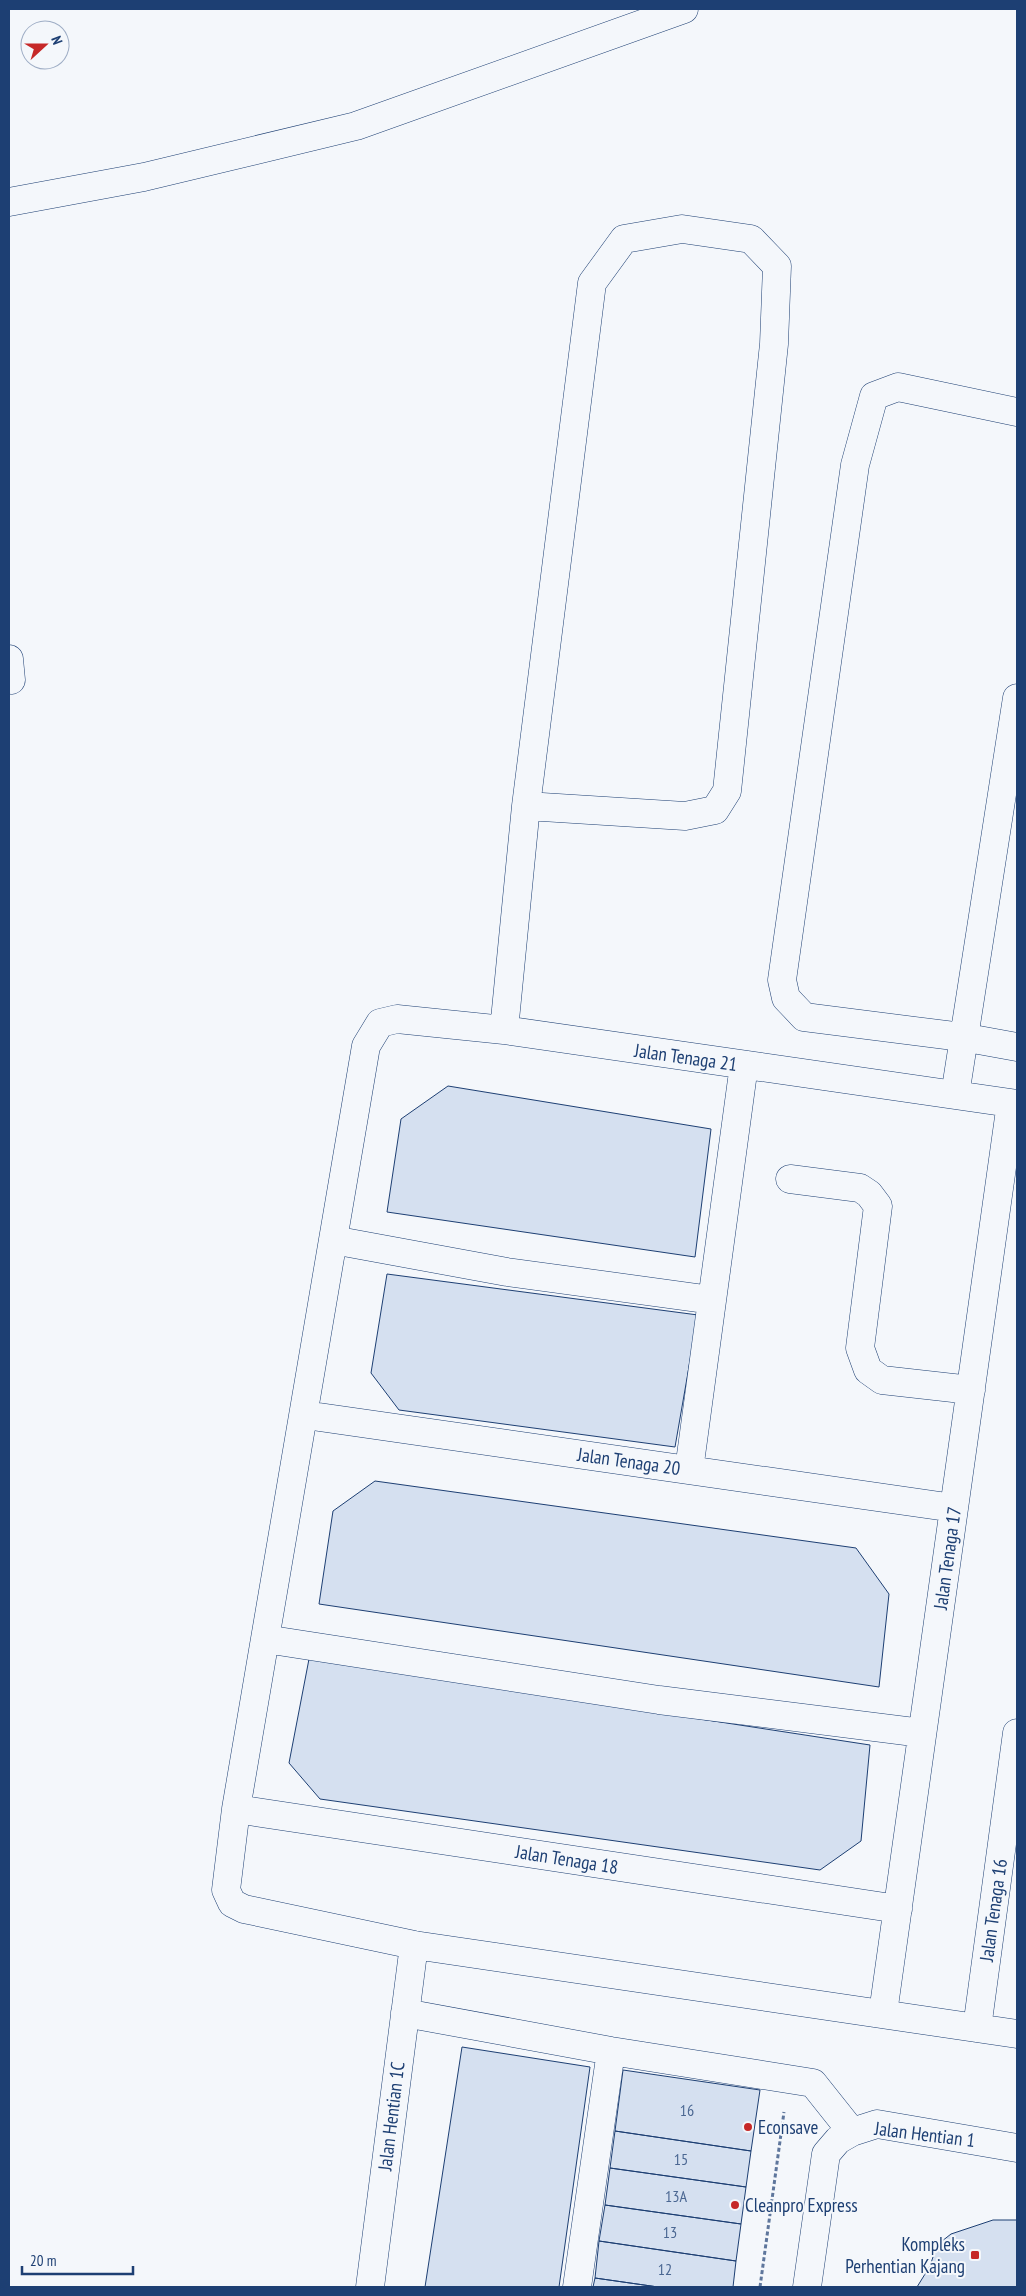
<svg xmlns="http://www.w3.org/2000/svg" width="1026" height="2296" viewBox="0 0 1026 2296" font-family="'PT Sans Narrow',sans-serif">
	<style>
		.building { fill: #d5e0f0; stroke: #1d3f73 }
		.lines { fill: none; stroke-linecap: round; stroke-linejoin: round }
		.minor-casing { stroke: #1d3f73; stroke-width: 29 }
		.path { stroke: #5e769c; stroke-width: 3; stroke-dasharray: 4 2.5; stroke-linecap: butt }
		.minor { stroke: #f4f7fb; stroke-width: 28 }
		.poi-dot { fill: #c62828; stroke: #f4f7fb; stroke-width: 2 }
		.labels { text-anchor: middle; stroke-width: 4; stroke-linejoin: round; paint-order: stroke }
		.number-label { font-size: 16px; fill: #4b6792 }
		.street-label { font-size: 19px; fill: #1d3f73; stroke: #f4f7fb }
		.poi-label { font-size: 19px; fill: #1d3f73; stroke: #f4f7fb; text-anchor: start }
	</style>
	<rect width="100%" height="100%" fill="#f4f7fb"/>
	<path class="building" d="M448 1086 711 1129 695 1257 387 1212 401 1119Z
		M387 1274 698 1315 675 1447 399 1410 371 1373Z
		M375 1481 856 1548 889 1594 879 1687 319 1604 333 1511Z
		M309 1659 870 1745 861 1841 820 1870 320 1799 289 1763Z
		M462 2047 590 2067 559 2287H425Z
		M623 2070 760 2090 751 2151 615 2131Z
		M615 2131 751 2151 746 2187 610 2168Z
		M610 2168 746 2187 741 2224 605 2205Z
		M605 2205 741 2224 736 2261 599 2241Z
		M993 2220H1017V2287H917L930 2266 937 2245 951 2234Z
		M599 2241 736 2261 733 2287H658L595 2278Z
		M595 2278 658 2287H593Z"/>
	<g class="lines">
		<defs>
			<path id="minor" d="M9 202 144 177 356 126 684 9
				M1017 412 898 387 874 396 855 465 782 980 786 998 804 1017 962 1037 1017 1047
				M9 659 11 680
				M504 1030 526 806 592 283 624 239 682 229 751 239 777 266 774 344 727 791 715 810 685 816 526 806
				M955 1095 1017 698
				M1017 1104 504 1030 397 1019 380 1023 366 1046 236 1809 226 1890 232 1903 244 1909 414 1945 1017 2034
				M790 1179 860 1188 869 1194 878 1206 860 1348 868 1370 882 1380 971 1390
				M333 1240 507 1272 712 1300
				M305 1415 954 1508
				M689 1470 744 1065
				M265 1639 659 1700 922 1733
				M236 1809 898 1909
				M405 2013 611 2051 813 2083 852 2132
				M883 2013 1011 1103
				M977 2028 1017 1733
				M370 2287 414 1945
				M577 2287 611 2051
				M807 2287 826 2154 838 2140 852 2132 877 2124 1017 2148"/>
		</defs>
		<use href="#minor" class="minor-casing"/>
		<path class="path" d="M760 2287 784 2112"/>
		<use href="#minor" class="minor"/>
	</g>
	<g class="poi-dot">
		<circle cx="748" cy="2127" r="5"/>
		<circle cx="735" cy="2205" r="5"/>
		<rect x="970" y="2250" width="10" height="10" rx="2.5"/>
	</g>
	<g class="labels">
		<g class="number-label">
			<text x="687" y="2116">16</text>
			<text x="681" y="2165">15</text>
			<text x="676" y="2202">13A</text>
			<text x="670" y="2238">13</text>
			<text x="665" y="2275">12</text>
		</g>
		<g class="street-label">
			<text transform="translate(686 1057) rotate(8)" y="7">Jalan Tenaga 21</text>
			<text transform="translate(629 1461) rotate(8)" y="7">Jalan Tenaga 20</text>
			<text transform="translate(947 1558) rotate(-82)" y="7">Jalan Tenaga 17</text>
			<text transform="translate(567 1859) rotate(9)" y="7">Jalan Tenaga 18</text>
			<text transform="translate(993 1910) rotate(-82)" y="7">Jalan Tenaga 16</text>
			<text transform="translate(391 2116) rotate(-83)" y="7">Jalan Hentian 1C</text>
			<text transform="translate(925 2134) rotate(7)" y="7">Jalan Hentian 1</text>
		</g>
		<g class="poi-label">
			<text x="758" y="2134">Econsave</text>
			<text x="745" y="2212">Cleanpro Express</text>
			<text x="965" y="2251" text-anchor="end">Kompleks<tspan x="965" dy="22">Perhentian Kajang</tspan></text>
		</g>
	</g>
	<rect width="1026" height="2296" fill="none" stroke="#1d3f73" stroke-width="20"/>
	<g transform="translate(45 45) rotate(69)"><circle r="24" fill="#f4f7fb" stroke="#9eadc5"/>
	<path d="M0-4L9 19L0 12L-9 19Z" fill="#c62828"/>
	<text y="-8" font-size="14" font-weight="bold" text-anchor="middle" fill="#1d3f73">N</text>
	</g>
	<path d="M22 2266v8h111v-8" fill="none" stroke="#1d3f73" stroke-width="2.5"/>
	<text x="30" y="2266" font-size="15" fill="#1d3f73" stroke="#f4f7fb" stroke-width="4" paint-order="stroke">20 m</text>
</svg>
